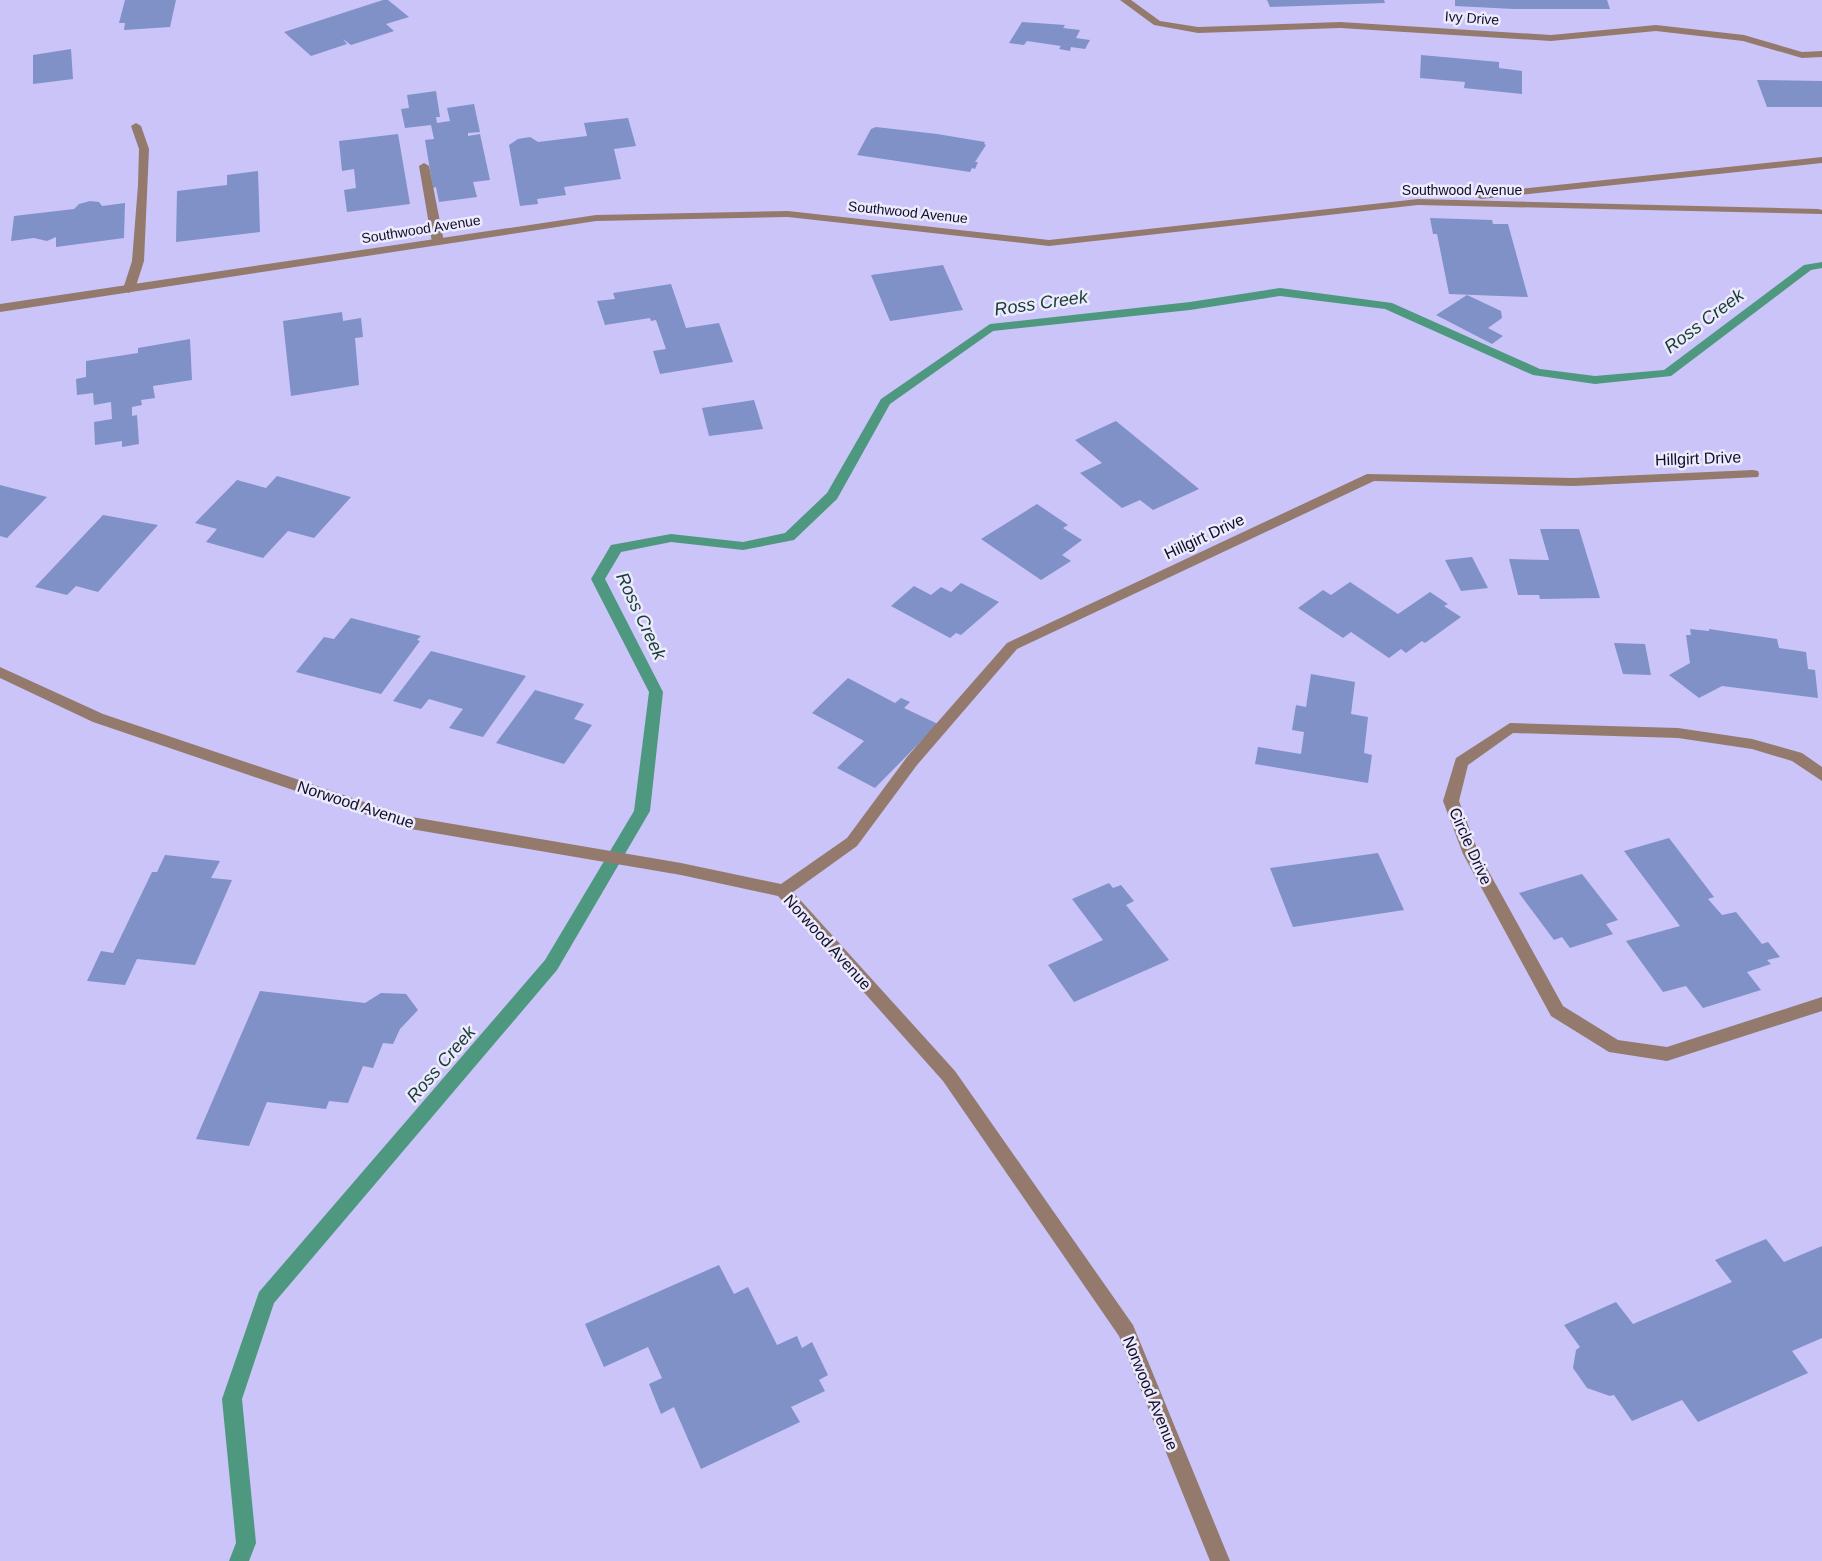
<svg xmlns="http://www.w3.org/2000/svg" width="1822" height="1561" viewBox="0 0 1822 1561" font-family="Helvetica,sans-serif">
	<style>
		.lines { fill: none; stroke-linecap: round; stroke-linejoin: round }
		.stream { fill: #4e9880; fill-rule: evenodd }
		.building { fill: #7f91c7 }
		.lane { fill: #937a6c; fill-rule: evenodd }
		.street { fill: #937a6c; fill-rule: evenodd }
		.labels { text-anchor: middle; stroke-width: 5; stroke-linejoin: round; paint-order: stroke }
		.far-street-label { font-size: 14px; fill: #110d24; stroke: #eceafe }
		.street-label { font-size: 16px; fill: #110d24; stroke: #eceafe }
		.water-label { font-size: 18px; font-style: italic; fill: #193c31; stroke: #eceafe }
	</style>
	<rect width="100%" height="100%" fill="#cac4f9"/>
	<g class="lines">
		<path class="stream" d="M1822 262V268L1811 270 1671 376 1595 384 1533 375 1385 309 1280 296 1190 310 993 331 890 404 837 499 794 540 743 550 671 542 621 552 605 579 663 692 650 811 557 970 274 1303 242 1399 256 1543 249 1561H229L236 1543 222 1399 259 1292 545 960 634 811 649 692 591 579 611 545 671 534 743 542 785 533 827 493 881 399 990 324 1190 302 1280 288 1392 303 1540 369 1595 376 1664 370 1804 265Z"/>
	</g>
	<path class="building" d="M125 0H176L170 27 124 30 125 23H119Z
		M383 0H388L409 17 386 24 394 31 351 45 343 39 347 44 311 56 284 32Z
		M1267 0H1384L1385 3 1270 7Z
		M1455 0H1607L1610 9H1514L1455 6Z
		M1022 22 1065 25 1063 28 1080 30 1076 38 1090 40 1085 49 1071 47 1070 51 1059 49 1061 46 1027 41 1024 45 1009 43Z
		M71 49 73 79 33 84V55Z
		M1421 55 1499 62V68L1522 71V94L1464 88 1465 82 1420 78Z
		M1757 80 1822 81V107H1767Z
		M436 91 440 117H436L437 123 450 121 447 108 474 104 480 132 468 133V136L480 134 490 180 473 182 477 197 439 202 436 187 433 188 425 140 434 139 431 125 405 128 401 109 409 108 407 95Z
		M628 118 636 146 614 149 621 179 564 187 566 195 537 199 538 204 520 206 509 145 518 139 530 137 538 142 587 136 584 123Z
		M876 127 937 134 985 142 984 144 986 145 975 162H978L975 169 972 168 970 172 857 155 871 129Z
		M398 134 410 204 347 212 344 190 356 188 354 169 342 171 339 141Z
		M258 171 260 232 176 242 177 191 227 185V175Z
		M90 201 99 202 102 206 125 203 124 238 56 247V237L47 241 34 238 11 241 14 216 74 209 79 204Z
		M1430 218 1492 220 1493 224H1508L1528 297 1449 294 1437 234H1433Z
		M943 265 963 310 890 321 871 275Z
		M671 284 686 328 719 323 733 362 660 374 653 351 666 349 656 320 651 321 650 318 605 325 597 301 615 299 613 293Z
		M1467 295 1501 311 1502 318 1488 328 1503 336 1492 344 1436 315Z
		M342 312 343 321 361 318 363 337 355 338 359 385 291 396 283 321Z
		M190 339 192 380 153 386 155 398 141 400 142 405 132 407V416L137 415 139 444 122 447V441L95 445 94 422 112 419 111 402 94 405 93 393 77 395 76 379 86 377V361L138 353V348Z
		M754 400 763 429 709 436 702 408Z
		M1116 421 1199 489 1153 510 1140 500 1122 508 1080 473 1102 463 1075 440Z
		M277 476 351 497 314 538 288 531 263 558 206 542 217 529 195 523 237 480 266 488Z
		M0 485 47 497 7 538 0 536Z
		M1037 504 1068 525 1063 528 1082 540 1062 555 1071 561 1041 580 981 539Z
		M103 515 158 525 98 592 76 586 67 595 35 587Z
		M1540 529H1579L1600 598 1540 599 1539 595H1518L1509 559 1549 560Z
		M1472 557 1488 588 1461 591 1445 560Z
		M1350 582 1398 614 1430 592 1448 604 1444 606 1461 617 1425 643 1422 641 1406 653 1401 649 1389 658 1351 632 1343 638 1298 608 1323 590 1331 595Z
		M961 583 999 602 961 635 956 633 950 638 891 606 914 586 931 595 941 587 951 592Z
		M351 618 421 636 417 640 420 641 381 694 296 672 324 637 334 639Z
		M1690 629 1709 631V629L1777 639 1779 648 1806 652 1808 669 1815 670 1818 698 1722 686 1699 698 1669 675 1690 663 1686 635H1691Z
		M1614 643 1645 644 1651 675 1623 674Z
		M431 651 526 676 483 737 449 728 463 709 429 699 421 709 393 701Z
		M1311 674 1355 682 1351 714 1368 717 1364 753 1372 755 1368 783 1255 764 1258 747 1301 754 1304 732 1292 730 1296 705 1306 707Z
		M848 678 895 703 901 698 910 702 904 708 938 724 875 788 837 768 864 741 812 713Z
		M535 690 584 704 574 719 592 725 564 764 496 743Z
		M1669 838 1714 897 1708 899 1722 915 1736 912 1762 944 1768 942 1780 957 1767 960 1771 964 1747 972 1761 990 1703 1008 1686 986 1663 992 1626 941 1680 926 1624 851Z
		M1378 853 1404 910 1293 927 1270 868Z
		M165 855 220 861 211 878 232 880 195 965 137 959 125 985 87 981 101 951 113 953 152 872H157Z
		M1582 874 1618 920 1606 924 1613 934 1570 948 1562 937 1554 940 1519 893Z
		M1109 883 1113 888 1121 885 1134 901 1126 905 1169 960 1074 1002 1048 965 1103 940 1072 899Z
		M260 991 365 1003 381 993 406 994 418 1010 400 1029 393 1044 383 1043 373 1068 363 1066 348 1103 329 1101 326 1109 267 1102 249 1146 196 1139Z
		M1766 1239 1784 1262 1822 1246V1338L1792 1351 1808 1373 1698 1422 1682 1400 1632 1421 1614 1395 1610 1396 1587 1388 1573 1368 1576 1350 1580 1347 1564 1325 1616 1302 1633 1324 1732 1282 1715 1260Z
		M719 1265 734 1294 748 1287 777 1345 797 1336 802 1348 812 1342 828 1375 819 1380 825 1391 791 1407 800 1422 701 1469 674 1407 661 1414 649 1384 662 1378 648 1347 604 1367 585 1324Z"/>
	<g class="lines">
		<path class="lane" d="M136 123 141 126 149 149 144 261 135 289 129 293 123 289 132 261 138 185 139 149 131 126Z
			M424 163 429 166 444 242 438 245 432 242 419 166Z"/>
		<path class="street" d="M1120 0H1131L1160 21 1198 27 1340 22 1551 35 1656 25 1744 35 1802 52 1822 51V57L1802 58 1743 41 1656 31 1551 41 1340 28 1198 33 1154 25Z
			M1822 157V163L1481 199 1475 196 1481 193Z
			M1418 199 1818 209 1822 210V214L1418 205 1049 246 788 217 596 221 0 312V304L596 215 788 211 1049 240Z
			M1753 470 1758 471 1759 474 1758 477 1574 486 1374 481 1017 649 917 765 857 846 793 892 955 1071 1133 1325 1230 1561H1210L1119 1336 943 1081 778 896 681 875 405 828 93 722 0 678V667L103 714 406 816 681 863 781 884 847 838 907 757 1007 643 1367 474 1574 478Z
			M1510 723 1678 728 1752 739 1802 753 1822 767V781L1792 761 1752 749 1678 738 1513 733 1468 765 1459 801 1479 854 1563 1006 1618 1040 1667 1047 1822 997V1011L1667 1061 1609 1052 1551 1016 1463 854 1443 801 1456 758Z"/>
	</g>
	<g class="labels">
		<g class="far-street-label">
			<text transform="translate(1472 18) rotate(4)" y="5">Ivy Drive</text>
			<text x="1462" y="195">Southwood Avenue</text>
			<text transform="translate(908 212) rotate(6)" y="5">Southwood Avenue</text>
			<text transform="translate(421 229) rotate(-9)" y="5">Southwood Avenue</text>
		</g>
		<g class="street-label">
			<text transform="translate(1698 458) rotate(-2)" y="6">Hillgirt Drive</text>
			<text transform="translate(1204 536) rotate(-25)" y="6">Hillgirt Drive</text>
			<text transform="translate(356 804) rotate(18)" y="6">Norwood Avenue</text>
			<text transform="translate(1471 846) rotate(66)" y="6">Circle Drive</text>
			<text transform="translate(828 942) rotate(48)" y="6">Norwood Avenue</text>
			<text transform="translate(1151 1393) rotate(68)" y="6">Norwood Avenue</text>
		</g>
		<g class="water-label">
			<text transform="translate(1041 303) rotate(-8)" y="6">Ross Creek</text>
			<text transform="translate(1704 321) rotate(-37)" y="6">Ross Creek</text>
			<text transform="translate(641 616) rotate(65)" y="6">Ross Creek</text>
			<text transform="translate(441 1064) rotate(-49)" y="6">Ross Creek</text>
		</g>
	</g>
</svg>
